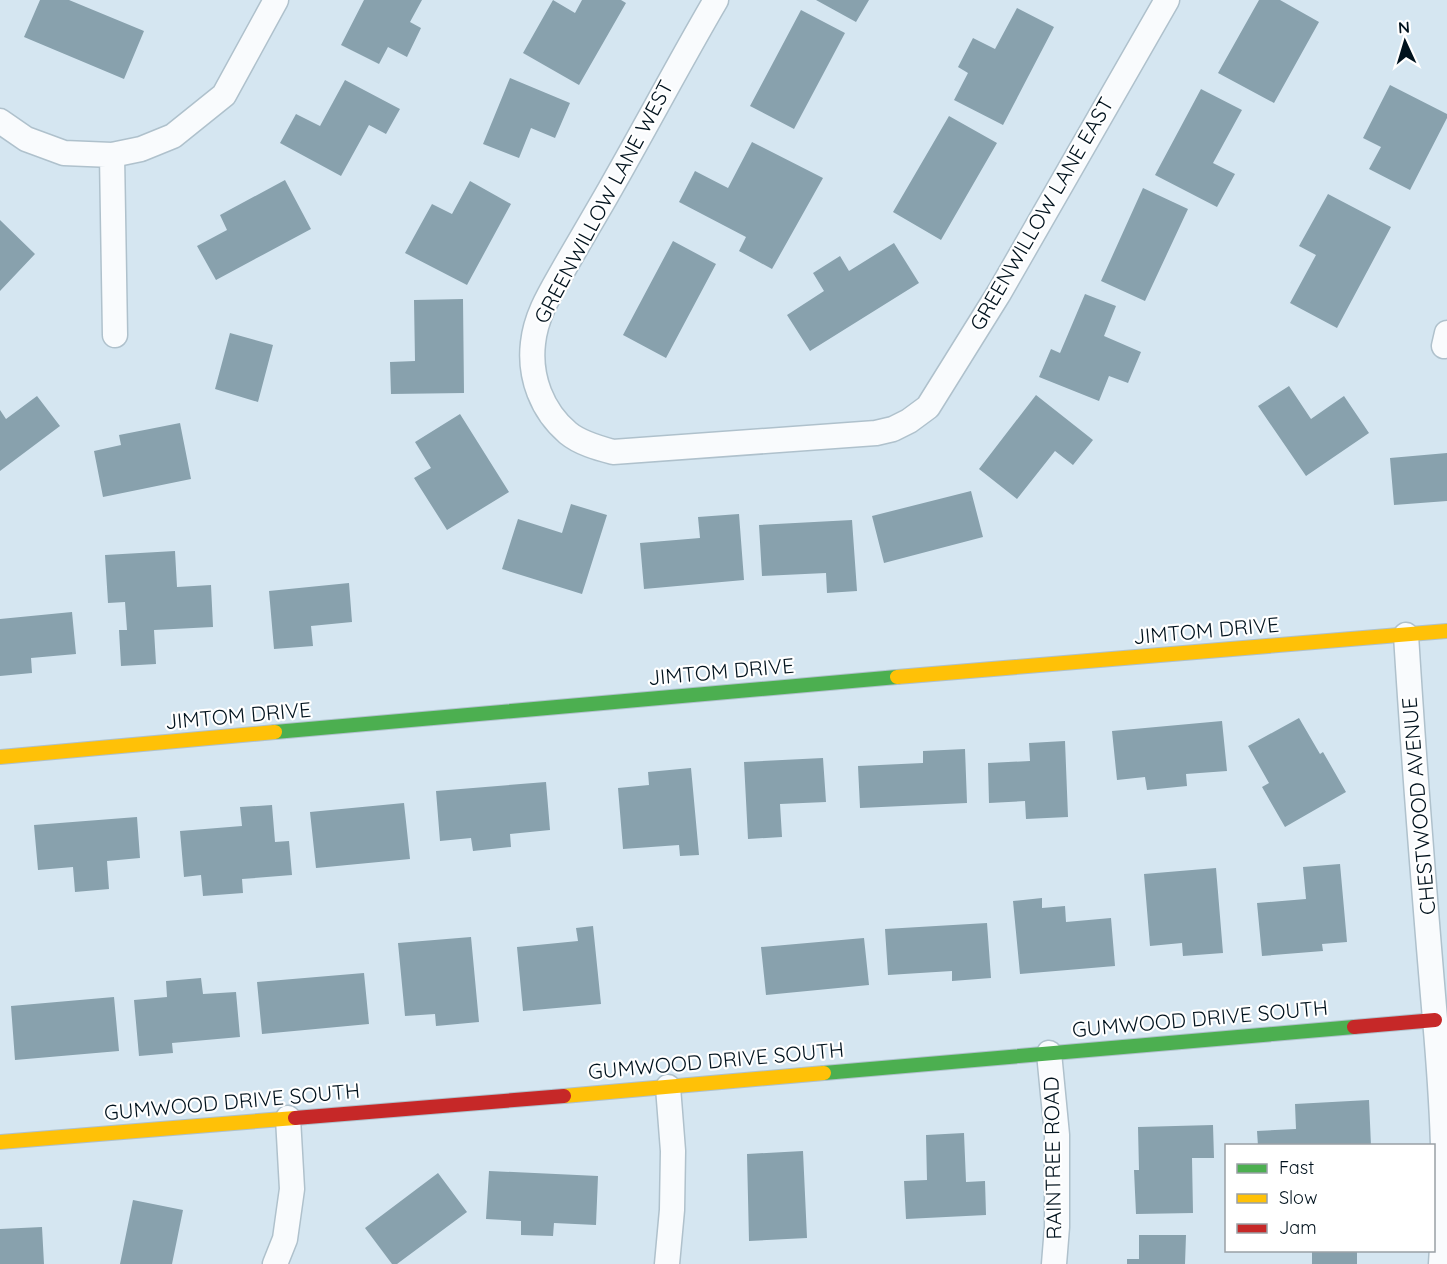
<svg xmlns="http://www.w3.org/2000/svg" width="1447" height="1264" viewBox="0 0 1447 1264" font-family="Quicksand,sans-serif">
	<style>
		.building { fill: #88a1ad }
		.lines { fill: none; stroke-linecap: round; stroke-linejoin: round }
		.street-casing { stroke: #afc1cc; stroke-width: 27 }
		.fast-casing { stroke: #afc1cc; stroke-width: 16 }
		.slow-casing { stroke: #afc1cc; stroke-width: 16 }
		.jam-casing { stroke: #afc1cc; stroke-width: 16 }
		.street { stroke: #f9fbfd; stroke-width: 24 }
		.fast { stroke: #4caf50; stroke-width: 14 }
		.slow { stroke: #ffc107; stroke-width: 14 }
		.jam { stroke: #c62828; stroke-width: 14 }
		.labels { text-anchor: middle; stroke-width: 4.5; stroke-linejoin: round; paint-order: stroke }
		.street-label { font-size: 21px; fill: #00121d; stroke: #fff }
	</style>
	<rect width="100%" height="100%" fill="#d5e6f1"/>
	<path class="building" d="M40 0H69L144 31 124 79 24 37Z
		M364 0H422L410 22 421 28 407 57 388 47 379 64 341 45Z
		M553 0 575 13 582 0H621L626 3 579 85 523 53Z
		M816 0H869L856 22Z
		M1259 0H1280L1319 22 1274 103 1218 73Z
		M1017 8 1054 27 1003 125 954 100 968 73 958 67 973 38 995 49Z
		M801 10 845 33 794 129 750 106Z
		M510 78 570 103 555 138 531 128 519 158 483 144Z
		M345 80 400 109 386 134 369 125 341 176 280 143 296 114 320 126Z
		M1390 85 1447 114V118L1410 190 1369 169 1381 147 1363 138Z
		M1201 89 1242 110 1213 163 1235 174 1217 207 1155 175Z
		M949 116 997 143 941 240 893 212Z
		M752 142 823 178 772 269 739 251 746 237 679 202 695 171 728 188Z
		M285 180 311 229 216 280 197 246 227 230 220 215Z
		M470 181 511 204 467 285 405 253 432 204 452 214Z
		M1143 188 1188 209 1145 301 1101 281Z
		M1328 194 1391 227 1337 328 1290 303 1316 255 1299 246Z
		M0 220 35 254 0 291Z
		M673 241 716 264 666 358 623 335Z
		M894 243 919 283 810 351 787 315 824 291 813 273 840 256 849 271Z
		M1085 294 1116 306 1104 336 1141 352 1128 383 1109 376 1099 401 1039 377 1051 349 1060 353Z
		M463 299 464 393 391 394 390 362 415 361 414 300Z
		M230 333 273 345 258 402 215 389Z
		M1289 386 1311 419 1344 396 1369 433 1306 476 1258 406Z
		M1036 395 1093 440 1073 465 1055 451 1017 499 979 469Z
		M37 396 60 426 0 471V410L6 419Z
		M460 414 509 492 447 530 414 478 431 468 415 442Z
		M180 423 191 479 103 497 94 451 121 445 119 435Z
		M1447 453V501L1394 505 1390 458Z
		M971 491 983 537 884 563 872 516Z
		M571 504 607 515 582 594 502 569 518 519 562 533Z
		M739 514 744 580 644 589 640 543 700 538 698 517Z
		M852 520 857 591 827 593 826 573 762 576 759 525Z
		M175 551 177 587 211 585 213 627 154 630 156 664 121 666 119 630H127L125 602 108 603 105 555Z
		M349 583 352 622 311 626 313 646 274 649 269 591Z
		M72 612 76 654 31 658 32 673 0 676V619Z
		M1299 718 1320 754 1323 752 1346 792 1285 827 1262 787 1269 783 1248 746Z
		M1222 721 1227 771 1186 774 1187 786 1147 790 1145 777 1117 780 1112 731Z
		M1065 741 1068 817 1026 819 1025 801 989 803 988 763 1030 761 1029 743Z
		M965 749 967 803 860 808 858 766 923 763V751Z
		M823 758 826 802 780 804 782 837 748 839 744 762Z
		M691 768 699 855 680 856 679 845 623 849 618 788 649 785 648 772Z
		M546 782 550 830 510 834 511 847 473 851 471 838 440 841 436 791Z
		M404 803 410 859 316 868 310 812Z
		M272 805 275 842 289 841 292 875 242 879 243 893 203 896 201 875 184 877 180 831 242 826 240 807Z
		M137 817 140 858 107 861 109 889 75 892 73 867 38 870 34 825Z
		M1340 864 1347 942 1322 944 1323 951 1262 956 1257 903 1306 899 1303 867Z
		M1216 868 1223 953 1183 956 1182 943 1150 946 1144 874Z
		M1042 898V908L1065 906 1066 922 1111 918 1115 966 1020 974 1013 901Z
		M987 923 991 978 952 981V971L888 975 885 929Z
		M593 926 601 1004 523 1011 517 947 578 941 576 928Z
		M471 937 479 1022 436 1026 435 1014 405 1016 398 943Z
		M864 938 869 985 766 995 761 947Z
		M364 973 369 1024 262 1034 257 982Z
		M201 978 203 994 236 992 240 1037 172 1043 173 1053 139 1056 134 1000 167 997 166 981Z
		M114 997 119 1051 15 1060 11 1006Z
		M1369 1100 1371 1146H1258L1257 1131 1296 1129 1295 1104Z
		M1213 1125 1214 1158H1192L1193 1213 1136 1214 1134 1170H1139L1138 1127Z
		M964 1133 966 1182 985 1181 986 1215 906 1219 904 1181 927 1180 926 1135Z
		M803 1151 807 1238 749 1241 747 1154Z
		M489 1171 598 1176 596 1225 554 1223 553 1236 521 1235V1221L486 1219Z
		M438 1173 467 1212 397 1264H392L365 1228Z
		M133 1200 183 1210 172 1264H120Z
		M42 1227 44 1264H0V1229Z
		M1139 1235H1186L1185 1264H1127V1259H1139Z
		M1312 1250H1357V1264H1312Z"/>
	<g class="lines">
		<defs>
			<path id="street" d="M716 0C678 65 643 132 605 198 592 220 579 243 566 265 552 290 536 314 533 343 529 377 542 411 568 433 580 443 598 448 613 452L876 433 893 429 909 421 928 407 999 293 1167 0
				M0 121 26 139 64 153 112 155 141 149 173 136 224 95 276 0
				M112 155 115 335
				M1444 346 1447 333
				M1406 635C1414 763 1424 891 1435 1019 1442 1100 1447 1183 1441 1264
				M1049 1053 1057 1135V1227L1054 1264
				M275 1264 285 1239 292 1189 288 1118
				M667 1264 672 1210 673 1151 668 1087"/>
			<path id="fast" d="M275 732 897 677
				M824 1073 1354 1027"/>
			<path id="slow" d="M897 677 1447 631
				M0 757 275 732
				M564 1096 824 1073
				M0 1142 295 1118"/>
			<path id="jam" d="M1354 1027 1435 1020
				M295 1118 564 1096"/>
		</defs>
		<use href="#street" class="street-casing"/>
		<use href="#fast" class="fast-casing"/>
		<use href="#slow" class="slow-casing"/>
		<use href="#jam" class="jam-casing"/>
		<use href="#street" class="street"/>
		<use href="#fast" class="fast"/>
		<use href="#slow" class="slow"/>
		<use href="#jam" class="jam"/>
	</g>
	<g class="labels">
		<g class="street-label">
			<text transform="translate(604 202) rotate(-62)" y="7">GREENWILLOW LANE WEST</text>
			<text transform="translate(1042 214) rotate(-60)" y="7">GREENWILLOW LANE EAST</text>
			<text transform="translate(1206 631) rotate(-5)" y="7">JIMTOM DRIVE</text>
			<text transform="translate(721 672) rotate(-5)" y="7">JIMTOM DRIVE</text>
			<text transform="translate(238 716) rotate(-5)" y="7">JIMTOM DRIVE</text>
			<text transform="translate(1419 806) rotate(-95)" y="7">CHESTWOOD AVENUE</text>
			<text transform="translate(1200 1019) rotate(-5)" y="7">GUMWOOD DRIVE SOUTH</text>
			<text transform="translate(716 1061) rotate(-5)" y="7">GUMWOOD DRIVE SOUTH</text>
			<text transform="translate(232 1102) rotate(-5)" y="7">GUMWOOD DRIVE SOUTH</text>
			<text transform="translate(1053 1158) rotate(-91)" y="7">RAINTREE ROAD</text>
		</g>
	</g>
	<rect x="1225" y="1144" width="210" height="108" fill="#ffffff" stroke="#99a0a5" stroke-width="1.5"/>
	<rect x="1237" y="1164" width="30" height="9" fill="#4caf50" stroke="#99a0a5" stroke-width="1.5"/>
	<text x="1279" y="1174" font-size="18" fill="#00121d">Fast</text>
	<rect x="1237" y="1194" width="30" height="9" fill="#ffc107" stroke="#99a0a5" stroke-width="1.5"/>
	<text x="1279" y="1204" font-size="18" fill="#00121d">Slow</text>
	<rect x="1237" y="1224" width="30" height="9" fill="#c62828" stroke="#99a0a5" stroke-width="1.5"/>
	<text x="1279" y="1234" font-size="18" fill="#00121d">Jam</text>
	<g transform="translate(1405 42) rotate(356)" stroke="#ffffff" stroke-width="4.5" paint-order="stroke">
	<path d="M0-4.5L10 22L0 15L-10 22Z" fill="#00121d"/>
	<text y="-9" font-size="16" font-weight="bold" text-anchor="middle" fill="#00121d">N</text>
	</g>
</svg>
